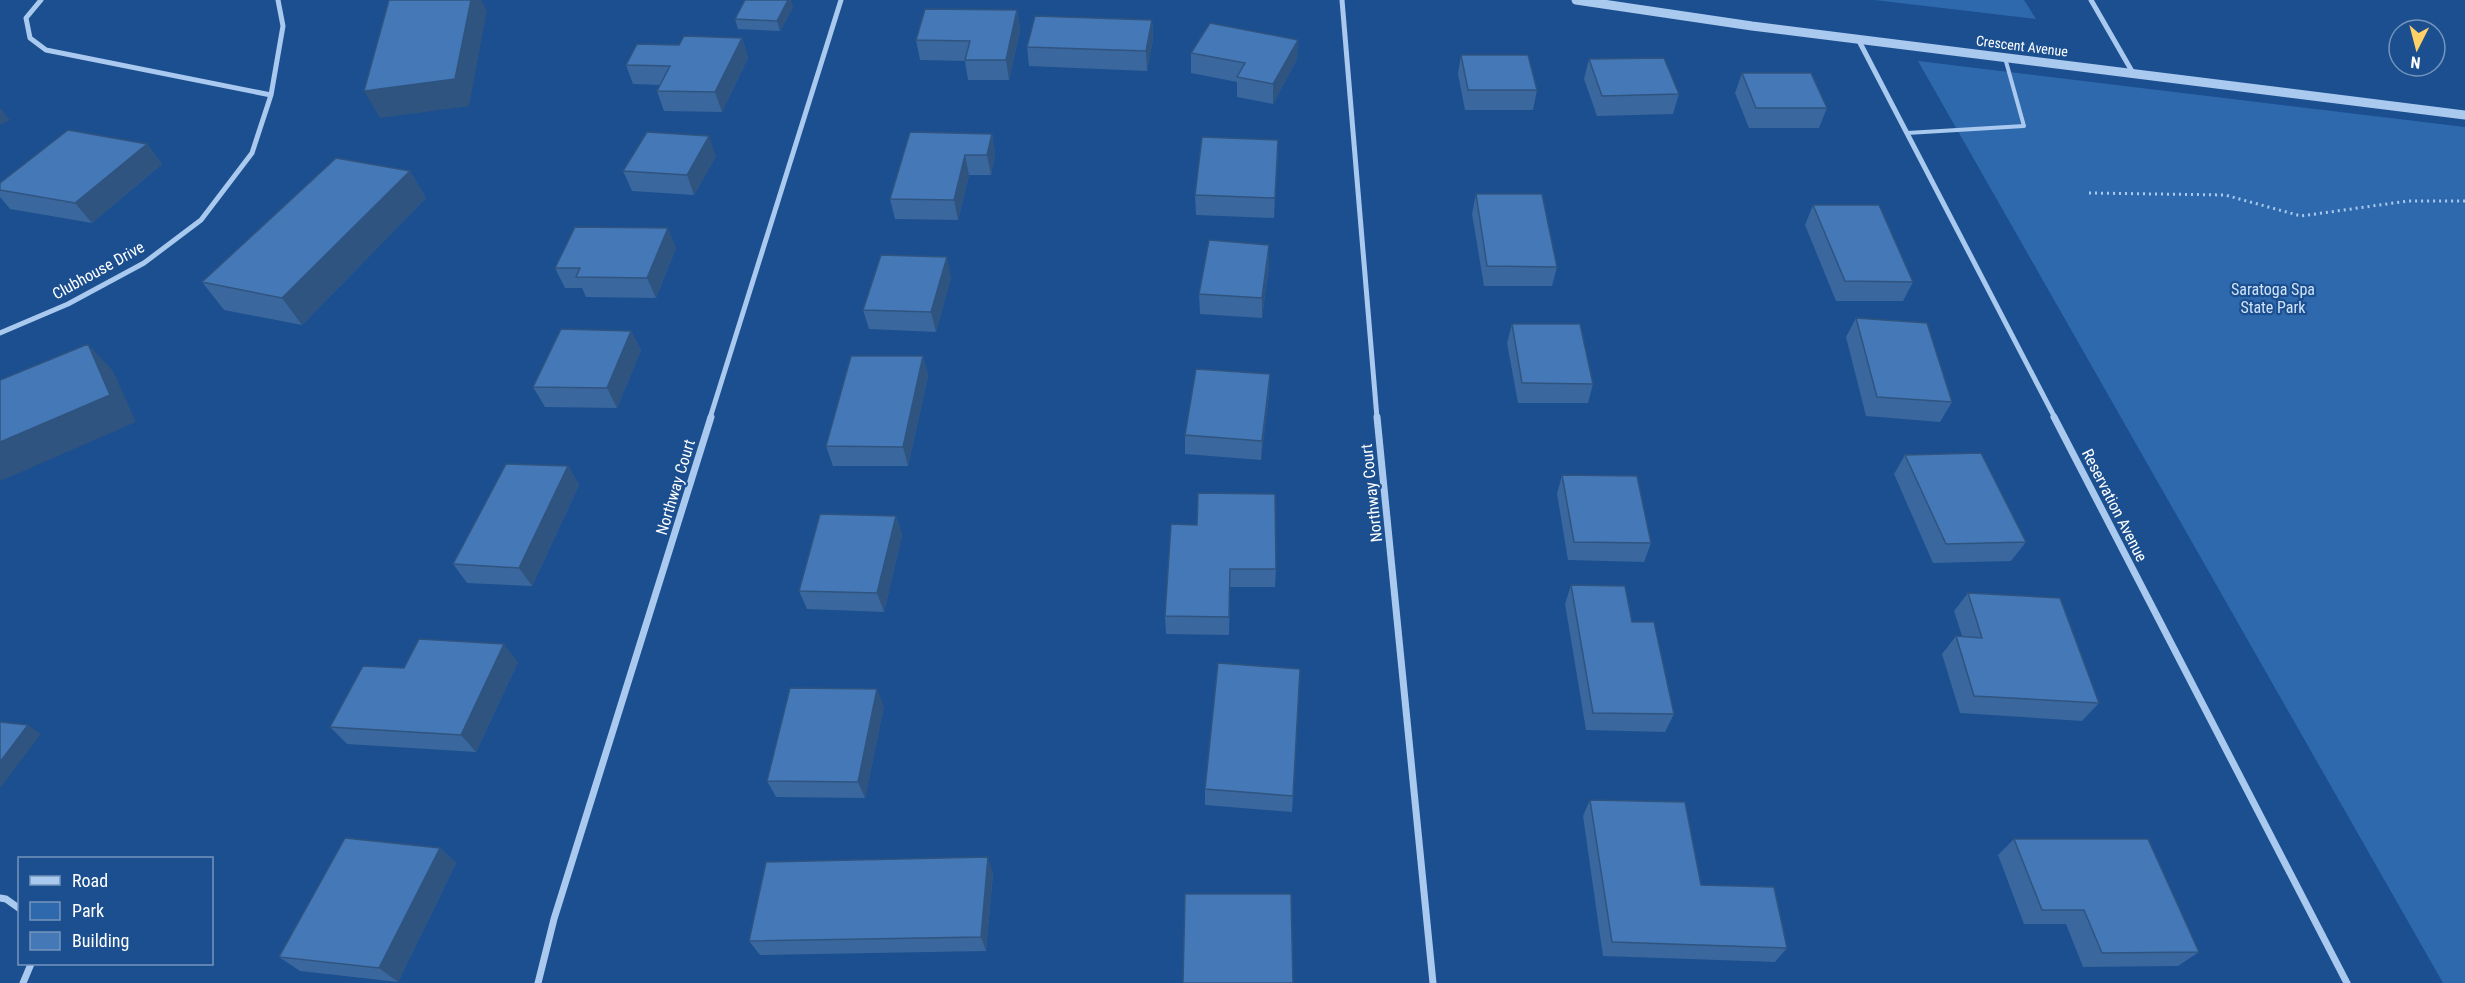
<svg xmlns="http://www.w3.org/2000/svg" width="2465" height="983" viewBox="0 0 2465 983" font-family="'Roboto Condensed',sans-serif">
	<style>
		.green { fill: #2e69ad }
		.lines { fill: none; stroke-linecap: round; stroke-linejoin: round }
		.path { stroke: #a9c9ee; stroke-width: 3; stroke-dasharray: 2 4; stroke-linecap: butt }
		.service { stroke: #a9c9ee; stroke-width: 4 }
		.minor-far1 { stroke: #a9c9ee; stroke-width: 5 }
		.minor { stroke: #a9c9ee; stroke-width: 7 }
		.tertiary { stroke: #a9c9ee; stroke-width: 9 }
		.wall { fill: #3a679d }
		.shaded-wall { fill: #305480 }
		.building { fill: #4478b7; stroke: #305480; stroke-width: 1.5 }
		.labels { text-anchor: middle; stroke-width: 4.5; stroke-linejoin: round; paint-order: stroke }
		.far-street-label { font-size: 14px; fill: #fff; stroke: #1b4f8f }
		.street-label { font-size: 16px; fill: #fff; stroke: #1b4f8f }
		.park-label { font-size: 16px; fill: #cfe3fa; stroke: #1b4f8f }
	</style>
	<rect width="100%" height="100%" fill="#1b4f8f"/>
	<path class="green" d="M1874 0H2024L2036 19Z
		M1918 61 2465 127V983H2443Z"/>
	<g class="lines">
		<path class="path" d="M2089 193 2225 195 2301 216 2408 201H2465"/>
		<path class="service" d="M1907 133 2024 126 2005 58"/>
		<path class="minor-far1" d="M41 0 26 18 30 38 46 50 271 95
			M1342 0 1377 418
			M2091 0 2133 73
			M1858 39 2055 418
			M0 333 68 304 144 263 201 220 252 153 271 95 283 26 278 0
			M710 418 841 0"/>
		<path class="minor" d="M1377 417 1433 983
			M2054 417 2347 983
			M0 898 6 899 20 909
			M23 983 31 964
			M538 983 554 919 711 417"/>
		<path class="tertiary" d="M1576 0 1752 26 2465 115"/>
	</g>
	<path class="wall" d="M793 7 780 31 738 29 735 19Z
		M1017 10 1020 30 1009 80H968L965 61 920 60 916 40Z
		M1152 20 1153 39 1147 71 1029 66 1027 47Z
		M742 38 748 58 722 112 664 111 657 91 660 85 633 84 626 65 679 45Z
		M1298 40 1297 59 1273 104 1237 97V82L1191 73V53Z
		M1461 55 1537 90 1533 110H1465L1458 74Z
		M1589 59 1679 94 1673 114 1597 116 1584 79Z
		M1742 73 1827 108 1819 128H1749L1735 93Z
		M992 134 995 154 991 175H969L958 220 895 219 890 199Z
		M1278 140 1274 218 1196 215 1195 195Z
		M147 144 162 164 92 223 10 209 0 197V183Z
		M716 156 694 195 632 191 623 171Z
		M410 171 426 198 302 325 224 310 202 282Z
		M1476 194 1557 267 1552 286H1484L1472 214Z
		M1813 205 1913 282 1903 301H1836L1805 225Z
		M1269 245V265L1262 318 1200 314 1199 294Z
		M676 248 656 298 586 297 582 288H565L555 268Z
		M951 277 936 332 869 329 863 310Z
		M1856 318 1952 402 1940 422 1866 416 1846 337Z
		M1512 324 1593 384 1588 403H1518L1507 343Z
		M631 331 641 350 617 408 545 407 533 387Z
		M923 356 928 376 908 466H833L826 446Z
		M1270 374 1269 394 1261 460 1185 454V435Z
		M1905 455 2026 542 2011 561 1933 563 1894 474Z
		M568 466 579 485 532 586 467 583 453 564Z
		M1562 475 1651 543 1644 562 1568 560 1557 494Z
		M896 516 902 535 884 612 807 609 799 591Z
		M1171 524 1276 569 1275 587H1230L1229 635 1166 634 1165 616Z
		M1571 585 1632 622 1674 714 1665 732 1586 730 1565 604Z
		M1968 593 2099 703 2082 721 1960 713 1942 654 1956 636H1962L1954 611Z
		M518 662 476 752 347 744 330 727 404 668Z
		M884 706 865 798 776 797 767 781Z
		M1205 789 1293 796 1292 812 1205 805Z
		M1590 800 1701 885 1787 948 1775 962 1603 956 1583 816Z
		M2014 839 2199 952 2178 966 2083 967 2066 924H2024L1998 855Z
		M440 848 456 863 398 982 300 971 279 957Z
		M993 873 986 951 760 955 749 941Z"/>
	<path class="shaded-wall" d="M471 0H481L487 11 469 106 380 118 364 91Z
		M788 0H791L793 7 780 31 777 21Z
		M1017 10 1020 30 1009 80 1006 60Z
		M1152 20 1153 39 1147 71 1146 51Z
		M742 38 748 58 722 112 715 92Z
		M1298 40 1297 59 1273 104V84Z
		M0 108 10 120 0 125Z
		M992 134 995 154 991 175 987 155Z
		M709 136 716 156 694 195 687 175Z
		M1278 140V160L1274 218 1275 198Z
		M147 144 162 164 92 223 75 203Z
		M965 155 969 175 958 220 954 200Z
		M410 171 426 198 302 325 282 298Z
		M668 228 676 248 656 298 647 278Z
		M1269 245V265L1262 318V298Z
		M947 257 951 277 936 332 931 312Z
		M631 331 641 350 617 408 607 388Z
		M88 344 113 371 136 422 0 481V442Z
		M923 356 928 376 908 466 903 447Z
		M1270 374 1269 394 1261 460 1262 441Z
		M568 466 579 485 532 586 519 568Z
		M896 516 902 535 884 612 877 593Z
		M504 644 518 662 476 752 461 735Z
		M877 689 884 706 865 798 858 782Z
		M28 725 41 734 0 788V762Z
		M440 848 456 863 398 982 379 968Z
		M988 857 993 873 986 951 981 937Z"/>
	<path class="building" d="M389 0H471L455 79 364 91Z
		M745 0H788L777 21 735 19Z
		M925 9 1017 10 1006 60H965L970 41 916 40Z
		M1035 16 1152 20 1146 51 1027 47Z
		M1210 23 1298 40 1273 84 1237 77 1245 63 1191 53Z
		M684 36 742 38 715 92 657 91 670 66 626 65 637 44 679 45Z
		M1461 55H1528L1537 90H1468Z
		M1664 58 1679 94 1602 96 1589 59Z
		M1742 73H1811L1827 108H1756Z
		M68 130 147 144 75 203 0 190V183Z
		M647 132 709 136 687 175 623 171Z
		M910 132 992 134 987 155H965L954 200 890 199Z
		M1202 137 1278 140 1275 198 1195 195Z
		M336 158 410 171 282 298 202 282Z
		M1476 194H1542L1557 267 1487 266Z
		M1813 205H1879L1913 282 1845 281Z
		M575 227 668 228 647 278 576 277 580 268H555Z
		M1209 240 1269 245 1262 298 1199 294Z
		M881 255 947 257 931 312 863 310Z
		M1856 318 1927 323 1952 402 1877 397Z
		M1512 324H1580L1593 384 1522 383Z
		M561 329 631 331 607 388 533 387Z
		M88 344 110 395 0 442V380Z
		M851 356H923L903 447 826 446Z
		M1196 369 1270 374 1262 441 1185 435Z
		M1981 453 2026 542 1946 544 1905 455Z
		M506 464 568 466 519 568 453 564Z
		M1562 475 1637 476 1651 543 1574 542Z
		M1198 493 1275 494 1276 569H1230L1229 617 1165 616 1171 524 1197 525Z
		M820 514 896 516 877 593 799 591Z
		M1571 585 1625 586 1632 622H1654L1674 714 1593 713Z
		M1968 593 2060 598 2099 703 1974 696 1956 636 1982 638Z
		M419 639 504 644 461 735 330 727 363 666 404 668Z
		M1218 663 1300 669 1293 796 1205 789Z
		M790 688 877 689 858 782 767 781Z
		M0 722 28 725 0 762Z
		M1590 800 1685 802 1701 885 1774 887 1787 948 1612 942Z
		M345 838 440 848 379 968 279 957Z
		M2014 839H2148L2199 952 2102 953 2084 910H2042Z
		M988 857 981 937 749 941 766 862Z
		M1185 894H1291L1293 983H1183Z"/>
	<g class="labels">
		<g class="far-street-label">
			<text transform="translate(2022 46) rotate(7)" y="5">Crescent Avenue</text>
		</g>
		<g class="street-label">
			<text transform="translate(98 270) rotate(-29)" y="6">Clubhouse Drive</text>
			<text transform="translate(675 487) rotate(-73)" y="6">Northway Court</text>
			<text transform="translate(1371 493) rotate(-96)" y="6">Northway Court</text>
			<text transform="translate(2115 505) rotate(63)" y="6">Reservation Avenue</text>
		</g>
		<g class="park-label">
			<text x="2273" y="295">Saratoga Spa<tspan x="2273" dy="18">State Park</tspan></text>
		</g>
	</g>
	<rect x="18" y="857" width="195" height="108" fill="#1b4f8f" stroke="#7695bc" stroke-width="1.5"/>
	<rect x="30" y="876" width="30" height="9" fill="#a9c9ee" stroke="#7695bc" stroke-width="1.5"/>
	<text x="72" y="887" font-size="18" fill="#ffffff">Road</text>
	<rect x="30" y="902" width="30" height="18" fill="#2e69ad" stroke="#7695bc" stroke-width="1.5"/>
	<text x="72" y="917" font-size="18" fill="#ffffff">Park</text>
	<rect x="30" y="932" width="30" height="18" fill="#4478b7" stroke="#7695bc" stroke-width="1.5"/>
	<text x="72" y="947" font-size="18" fill="#ffffff">Building</text>
	<g transform="translate(2417 48) rotate(186)"><circle r="28" fill="#1b4f8f" stroke="#7695bc" stroke-width="1.5"/>
	<path d="M0-4.5L10 22L0 15L-10 22Z" fill="#ffd166"/>
	<text y="-9" font-size="16" font-weight="bold" text-anchor="middle" fill="#ffffff">N</text>
	</g>
</svg>
